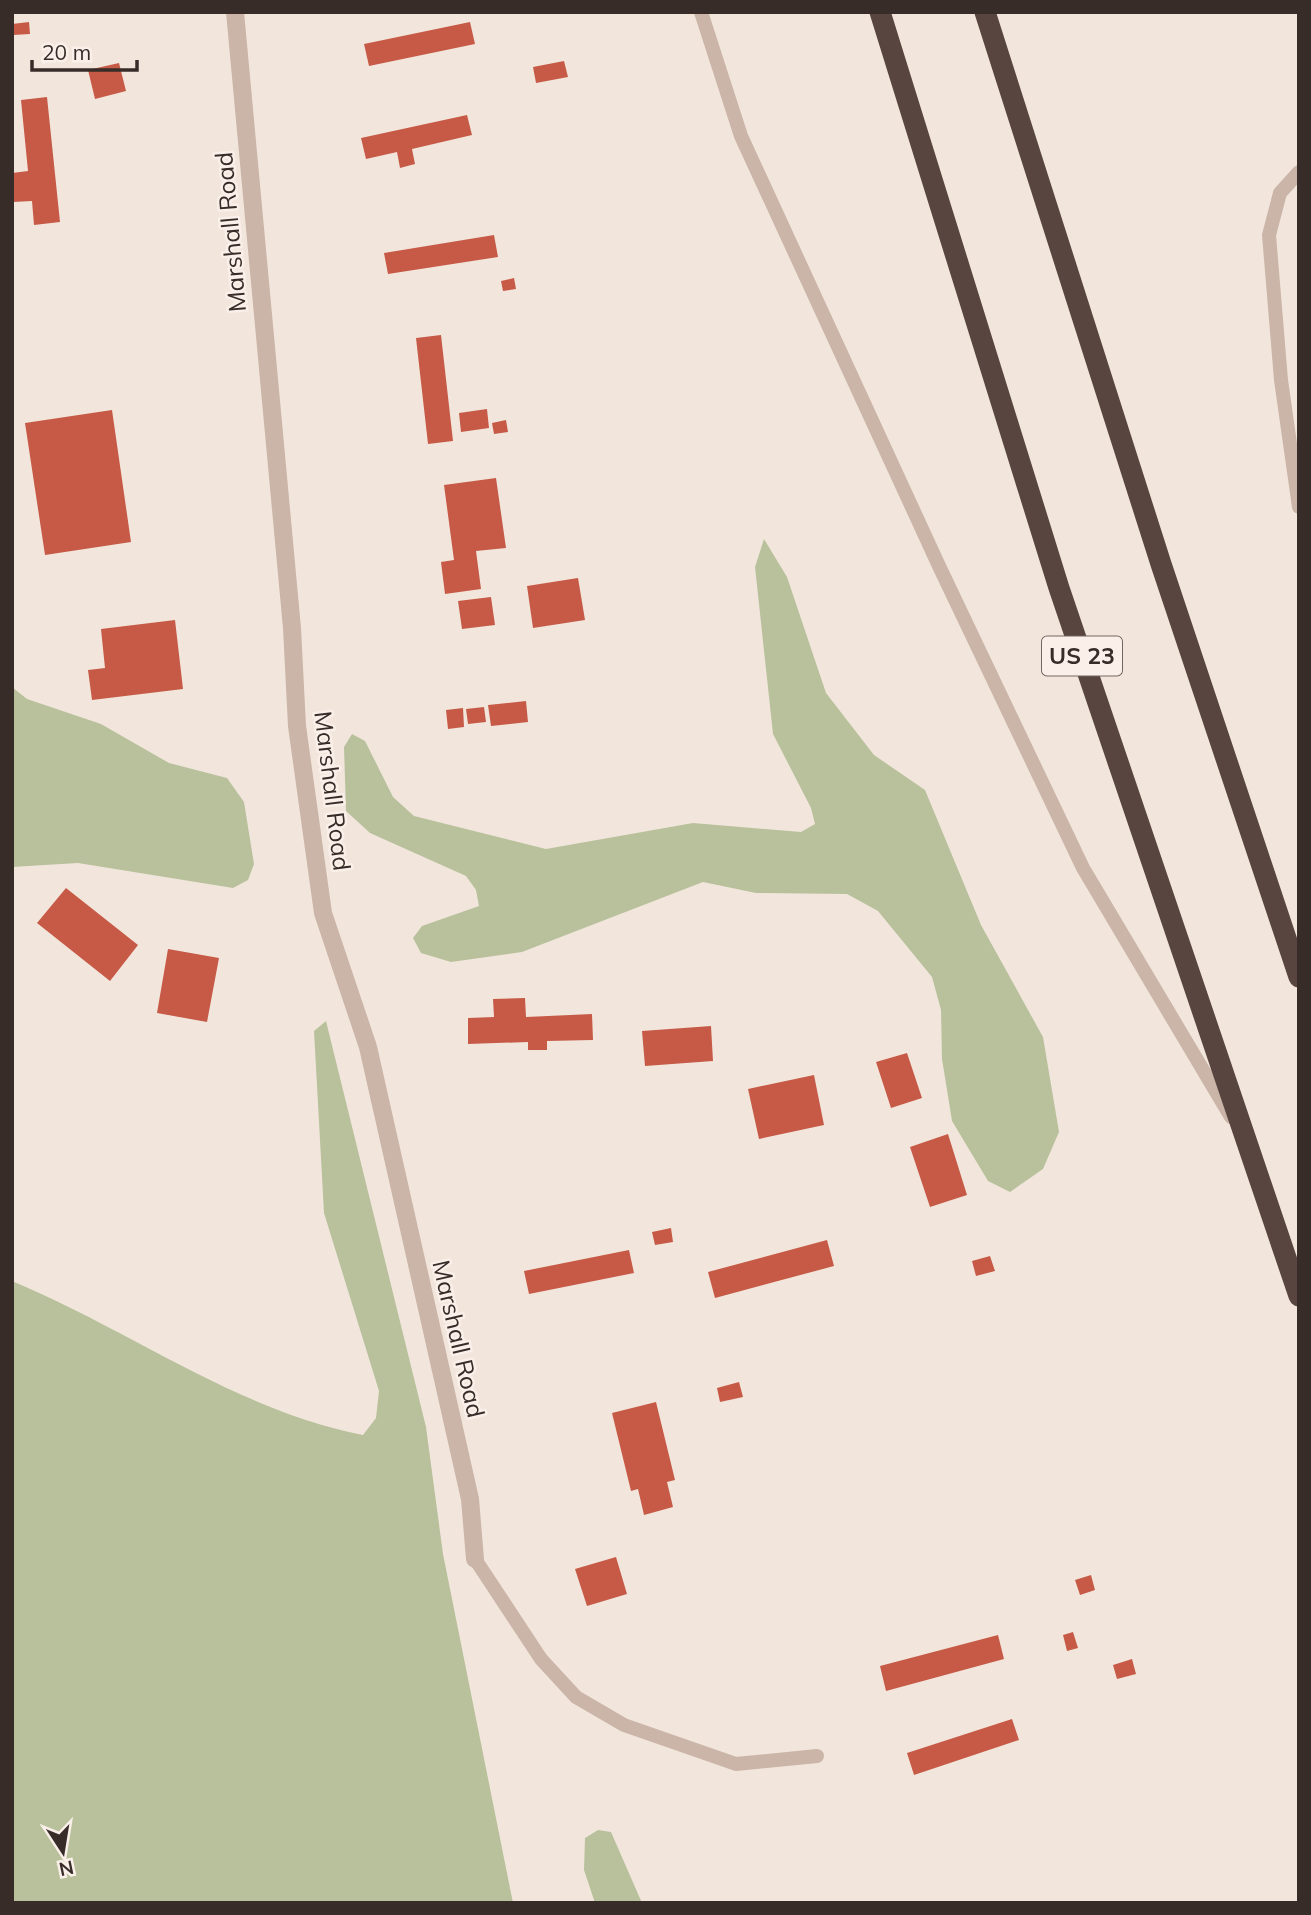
<svg xmlns="http://www.w3.org/2000/svg" width="1311" height="1915" viewBox="0 0 1311 1915" font-family="Mulish,sans-serif">
	<style>
		.green { fill: #b8c19c }
		.building { fill: #c65a46 }
		.lines { fill: none; stroke-linecap: round; stroke-linejoin: round }
		.service { stroke: #cbb5a8; stroke-width: 14 }
		.minor { stroke: #cbb5a8; stroke-width: 18 }
		.motorway { stroke: #58453f; stroke-width: 21 }
		.labels { text-anchor: middle; stroke-width: 5; stroke-linejoin: round; paint-order: stroke }
		.shield { fill: #faf0e9; stroke: #726762; stroke-width: 2 }
		.shield-label { font-size: 23px; font-weight: bold; fill: #372c28 }
		.street-label { font-size: 24px; fill: #372c28; stroke: #faf0e9 }
	</style>
	<rect width="100%" height="100%" fill="#f2e6dc"/>
	<path class="green" d="M764 539 787 577 826 693 874 755 925 790 981 925 1043 1037 1059 1132 1043 1169 1010 1192 988 1181 952 1121 942 1059 941 1010 932 977 878 911 847 894 756 893 703 882 522 952 451 962 421 953 413 938 422 926 479 906 476 890 466 876 370 833 346 811 344 747 352 734 365 741 393 797 414 816 546 849 693 823 801 832 815 824 811 808 773 734 755 567Z
		M12 687 27 699 101 724 169 763 227 778 244 802 254 864 248 880 233 888 78 863 12 867Z
		M326 1021 426 1427 443 1554 513 1903H12V1281C130 1330 236 1410 363 1435L376 1418 379 1391 324 1213 314 1031Z
		M598 1830 611 1832 642 1903H595L584 1870 585 1838Z"/>
	<path class="building" d="M29 22 30 34 13 35 12 24Z
		M470 22 475 44 369 66 364 44Z
		M564 61 568 77 536 83 533 67Z
		M119 63 126 91 95 99 88 70Z
		M47 97 60 222 34 225 32 201 13 202 12 173 28 171 21 100Z
		M467 115 472 135 412 149 415 164 400 168 397 152 366 159 361 138Z
		M494 235 498 257 388 274 384 253Z
		M514 278 516 289 503 291 501 281Z
		M441 335 453 441 428 444 416 338Z
		M487 409 489 428 461 432 459 413Z
		M112 410 131 542 45 555 25 423Z
		M506 420 508 432 494 434 492 423Z
		M496 478 506 548 476 551 481 589 445 594 441 562 454 560 444 485Z
		M578 578 585 620 533 628 527 586Z
		M491 597 495 625 462 629 458 601Z
		M175 620 183 689 92 700 88 670 105 668 101 629Z
		M526 701 528 722 491 726 488 705Z
		M484 707 486 722 468 724 466 709Z
		M463 708 464 727 448 729 446 710Z
		M66 888 138 945 110 981 37 923Z
		M168 949 219 958 207 1022 157 1013Z
		M525 998 526 1017 592 1014 593 1040 547 1041V1050H528V1042L468 1044V1018L494 1017 493 999Z
		M711 1026 713 1061 645 1066 642 1031Z
		M907 1053 922 1098 891 1108 876 1062Z
		M814 1075 824 1125 759 1139 748 1089Z
		M948 1134 967 1195 930 1207 910 1147Z
		M671 1228 673 1242 655 1245 652 1232Z
		M827 1240 834 1266 715 1298 708 1272Z
		M629 1250 634 1273 529 1294 524 1271Z
		M990 1256 995 1271 976 1276 972 1261Z
		M739 1382 743 1397 720 1402 717 1388Z
		M656 1402 675 1480 667 1482 673 1507 644 1515 638 1489 631 1491 612 1413Z
		M616 1557 627 1594 587 1606 575 1569Z
		M1091 1575 1095 1590 1080 1595 1075 1580Z
		M1073 1632 1078 1648 1067 1651 1063 1635Z
		M998 1635 1004 1659 886 1691 880 1666Z
		M1132 1659 1136 1674 1117 1679 1113 1665Z
		M1012 1719 1019 1740 914 1775 907 1753Z"/>
	<g class="lines">
		<path class="service" d="M701 12 741 136 939 566 1083 868 1231 1117
			M1299 172 1280 193 1269 235 1281 380 1299 507
			M475 1559 541 1659 576 1697 624 1725 736 1764 817 1756"/>
		<path class="minor" d="M235 12 292 628 297 726 323 913 368 1047 470 1499 475 1559"/>
		<path class="motorway" d="M880 12 1059 588 1299 1296
			M985 12 1161 564 1299 977"/>
	</g>
	<g class="labels">
		<rect class="shield" x="1042" y="636.5" width="80" height="39" rx="5"/>
		<g class="shield-label">
			<text x="1082" y="664">US 23</text>
		</g>
		<g class="street-label">
			<text transform="translate(231 232) rotate(-95)" y="8">Marshall Road</text>
			<text transform="translate(332 791) rotate(83)" y="8">Marshall Road</text>
			<text transform="translate(458 1339) rotate(77)" y="8">Marshall Road</text>
		</g>
	</g>
	<rect width="1311" height="1915" fill="none" stroke="#372c28" stroke-width="28"/>
	<g transform="translate(63 1852) rotate(168)" stroke="#faf0e9" stroke-width="5" paint-order="stroke">
	<path d="M0-5L12 26L0 18L-12 26Z" fill="#372c28"/>
	<text y="-10" font-size="19" font-weight="bold" text-anchor="middle" fill="#372c28">N</text>
	</g>
	<path d="M32 60v10h105v-10" fill="none" stroke="#372c28" stroke-width="3.5"/>
	<text x="42" y="60" font-size="21" fill="#372c28" stroke="#faf0e9" stroke-width="5" paint-order="stroke">20 m</text>
</svg>
